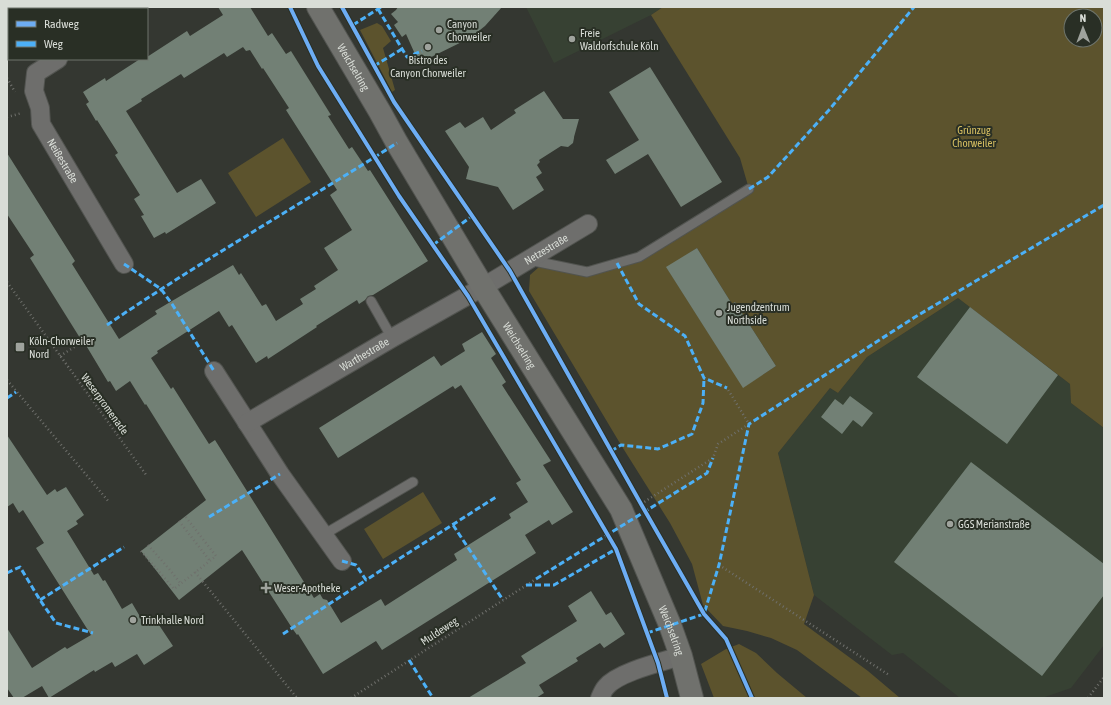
<svg xmlns="http://www.w3.org/2000/svg" width="1111" height="705" viewBox="0 0 1111 705" font-family="'Asap Condensed',sans-serif">
	<style>
		.built { fill: #374133 }
		.green { fill: #5c532d; fill-rule: evenodd }
		.building { fill: #728075 }
		.lines { fill: none; stroke-linecap: round; stroke-linejoin: round }
		.lane-casing { stroke: #525450; stroke-width: 11 }
		.street-casing { stroke: #525450; stroke-width: 20 }
		.secondary-casing { stroke: #525450; stroke-width: 24 }
		.path { stroke: #6f706c; stroke-width: 2.5; stroke-dasharray: 1 3; stroke-linecap: butt }
		.lane { stroke: #6e6e6c; stroke-width: 9 }
		.street { stroke: #6e6e6c; stroke-width: 18 }
		.secondary { stroke: #70716d; stroke-width: 22 }
		.quiet { stroke: #4cb0f7; stroke-width: 3; stroke-dasharray: 6 3; stroke-linecap: butt }
		.cycleway-casing { stroke: #292f25; stroke-width: 6 }
		.cycleway { stroke: #6dadf4; stroke-width: 4 }
		.poi-dot { fill: #9fa39d; stroke: #292f25; stroke-width: 1.5 }
		.labels { text-anchor: middle; stroke-width: 4; stroke-linejoin: round; paint-order: stroke }
		.poi-label { font-size: 11px; fill: #d9ddd7; stroke: #292f25; text-anchor: start }
		.street-label { font-size: 11px; fill: #d9ddd7; stroke: #292f25 }
		.park-label { font-size: 11px; fill: #d7bf61; stroke: #292f25 }
	</style>
	<rect width="100%" height="100%" fill="#343731"/>
	<path class="built" d="M526 7H663L651 15 554 63Z
		M958 298 1070 384 1071 403 1104 428V645L1071 688 1042 698H960L903 653 892 655 814 595 778 453 830 388 838 393 867 357Z"/>
	<path class="green" d="M663 7H1104V428L1071 403 1070 384 958 298 867 357 838 393 830 388 778 453 814 595 804 624 868 671 900 698H862L797 650 771 638 747 631 723 626 703 605 692 564 670 523 621 445 529 291 530 275 539 267 587 272 639 257 749 189 740 158 651 15ZM1071 16H1095V40H1071ZM697 248 732 304 735 302 776 366 743 387 667 268Z
		M377 23 382 26 391 41 383 48 395 90 392 92 360 30Z
		M283 138 311 182 256 217 228 173Z
		M423 492 442 523 383 559 364 529Z
		M739 644 756 653 777 673 807 698H714L701 664 726 649Z"/>
	<path class="building" d="M218 7H250L268 36 272 33 286 54 291 51 331 115 328 116 349 149 352 147 368 171 370 170 428 261 373 295 368 296 365 300 359 304 357 300 316 326 317 327 268 359 267 356 256 363 232 325 229 327 219 311 157 351 158 353 151 358 171 389 173 387 209 444 215 440 314 598 320 594 323 599 327 600 341 623 381 599 385 606 457 560 454 554 511 518 509 514 528 502 516 483 521 480 461 385 455 389 453 386 338 458 319 428 434 356 441 366 465 351 462 344 482 332 496 354 491 358 506 382 502 385 551 461 543 465 573 512 552 525 549 520 525 535 536 553 382 650 376 641 323 674 298 634 297 635 292 628 242 550 179 600 141 551 206 500 146 404 145 405 130 381 116 391 110 381 108 382 81 337 80 338 30 258 34 255 7 214V153L75 261 72 264 119 339 157 314 155 311 233 265 239 275 241 273 262 306 266 304 276 321 303 304 300 299 316 289 314 286 338 270 324 248 352 230 330 195 337 190 286 110 289 108 263 68 262 69 250 50 246 51 243 47 227 57 224 53 184 78 181 74 141 99 142 101 126 111 177 193 201 179 216 203 166 234 165 232 154 238 141 216 144 215 134 199 140 195 115 155 118 153 97 120 96 121 86 104 89 102 83 92 105 78 106 81 140 59H147V57L187 31 190 36 223 15Z
		M398 7H502L485 26 475 34 476 35 419 63 406 34 402 37 394 25 398 22 391 14 396 10Z
		M650 67 722 182 681 207 648 154 615 174 606 160 639 140 609 92Z
		M544 91 563 119H579L574 137V138L573 143 568 147 561 146 539 160 540 162 537 165 542 173 536 177 544 190 513 210 498 187 466 179 469 167 445 131 460 122 465 128 483 117 491 130 516 113 514 110Z
		M697 248 732 304 735 302 776 366 743 388 666 267Z
		M970 307 1058 375 1007 444 917 377Z
		M850 396 873 413 862 427 853 420 842 434 821 417 835 399 843 405Z
		M7 435 47 495 55 489 57 492 66 487 84 515 76 521 78 524 67 531 94 575 98 573 103 581 105 580 122 609 132 603 145 625 155 619 173 646 144 665 137 654 115 667 112 662 95 672 94 670 49 698 42 686 22 698H14L7 688V628L32 668 65 647 67 649 91 635 36 548 44 543 23 510 19 513 13 503 7 507Z
		M971 462 1104 564V595L1042 676 894 562Z
		M591 591 606 615 611 612 625 634 604 648 600 643 576 658 578 661 539 685 544 693 536 698H468L526 663 521 656 577 621 568 606Z"/>
	<g class="lines">
		<defs>
			<path id="lane" d="M529 260 587 272 639 257 749 189
				M371 301 392 338
				M323 535 413 482"/>
			<g id="street">
				<path d="M134 9 138 7"/>
				<path id="s1" d="M58 59 36 73 34 91 40 108 41 124 124 264"/>
				<path d="M214 371 280 474 342 561"/>
				<path id="s2" d="M247 423 392 338 483 287 588 224"/>
				<path d="M600 698C602 694 603 690 606 687 618 672 662 662 681 656"/>
			</g>
			<g id="secondary">
				<path id="s3" d="M318 7 380 112 397 143 483 287 621 509 670 625 681 656 692 698"/>
			</g>
		</defs>
		<use href="#lane" class="lane-casing"/>
		<use href="#street" class="street-casing"/>
		<use href="#secondary" class="secondary-casing"/>
		<path class="path" d="M7 78 15 92
			M7 117 22 113
			M7 282 147 476
			M60 356 84 341
			M7 380 109 502
			M641 504 713 458 718 444 749 424 727 388
			M179 521 210 561
			M148 545 170 570 181 584
			M141 551 174 589 216 556 185 516
			M719 565 889 675
			M195 572 297 698
			M351 698 536 579
			M1088 698 1104 677"/>
		<use href="#lane" class="lane"/>
		<use href="#street" class="street"/>
		<use href="#secondary" class="secondary"/>
		<path class="quiet" d="M378 9 407 57 422 51
			M353 25 381 7
			M374 66 402 49
			M749 189 768 177 829 110 914 7
			M433 245 472 216
			M617 263 639 304 685 336 704 378 727 388
			M124 264 161 289 172 304 214 371
			M107 325C201 261 301 204 397 143
			M7 398 16 392
			M611 451 621 445 658 449 692 434 703 403 704 378
			M209 517 280 474
			M453 525 503 600
			M342 561 356 565 366 580 496 497
			M7 573 20 567 40 600 56 623 93 633
			M536 579 707 473 713 458
			M526 585H554L616 549
			M40 600 124 547
			M647 633 704 614 719 565 749 424 915 317 1104 205
			M283 634 366 580
			M409 660 433 698"/>
		<defs>
			<path id="cycleway" d="M290 7 318 66 399 196 468 296 616 549 658 663 667 698
				M342 7 394 102 510 271 641 504 704 614 726 639 752 698"/>
		</defs>
		<use href="#cycleway" class="cycleway-casing"/>
		<use href="#cycleway" class="cycleway"/>
	</g>
	<g class="poi-dot">
		<circle cx="439" cy="30" r="4"/>
		<circle cx="572" cy="39" r="4"/>
		<circle cx="428" cy="47" r="4"/>
		<circle cx="719" cy="313" r="4"/>
		<rect x="15" y="342" width="10" height="10" rx="2"/>
		<circle cx="950" cy="524" r="4"/>
		<path d="M264 582h4v4h4v4h-4v4h-4v-4h-4v-4h4z"/>
		<circle cx="133" cy="620" r="4"/>
	</g>
	<g class="labels">
		<g class="poi-label">
			<text x="447" y="28">Canyon<tspan x="447" dy="13">Chorweiler</tspan></text>
			<text x="580" y="37">Freie<tspan x="580" dy="13">Waldorfschule Köln</tspan></text>
			<text x="428" y="64" text-anchor="middle">Bistro des<tspan x="428" dy="13">Canyon Chorweiler</tspan></text>
			<text x="727" y="311">Jugendzentrum<tspan x="727" dy="13">Northside</tspan></text>
			<text x="29" y="345">Köln-Chorweiler<tspan x="29" dy="13">Nord</tspan></text>
			<text x="958" y="528">GGS Merianstraße</text>
			<text x="274" y="592">Weser-Apotheke</text>
			<text x="141" y="624">Trinkhalle Nord</text>
		</g>
		<g class="street-label">
			<text dy="4" stroke="none"><textPath href="#s3" startOffset="70">Weichselring</textPath></text>
			<text dy="4" stroke="none"><textPath href="#s1" startOffset="121">Neißestraße</textPath></text>
			<text dy="4" stroke="none"><textPath href="#s2" startOffset="346">Netzestraße</textPath></text>
			<text dy="4" stroke="none"><textPath href="#s3" startOffset="394">Weichselring</textPath></text>
			<text dy="4" stroke="none"><textPath href="#s2" startOffset="136">Warthestraße</textPath></text>
			<text transform="translate(105 404) rotate(54)" y="4">Weserpromenade</text>
			<text transform="translate(439 631) rotate(-33)" y="4">Muldeweg</text>
			<text dy="4" stroke="none"><textPath href="#s3" startOffset="718">Weichselring</textPath></text>
		</g>
		<g class="park-label">
			<text x="974" y="134">Grünzug<tspan x="974" dy="13">Chorweiler</tspan></text>
		</g>
	</g>
	<rect width="1111" height="705" fill="none" stroke="#d9ddd7" stroke-width="16"/>
	<rect x="8" y="8" width="140" height="52" fill="#292f25" stroke="#6f756c"/>
	<rect x="16" y="21" width="20" height="6" fill="#6dadf4" stroke="#6f756c"/>
	<text x="44" y="28" font-size="12" fill="#d9ddd7">Radweg</text>
	<rect x="16" y="41" width="20" height="6" fill="#4cb0f7" stroke="#6f756c"/>
	<text x="44" y="48" font-size="12" fill="#d9ddd7">Weg</text>
	<g transform="translate(1083 28) rotate(359)"><circle r="19" fill="#292f25" stroke="#6f756c"/>
	<path d="M0-3L7 15L0 10L-7 15Z" fill="#9fa39d"/>
	<text y="-6" font-size="11" font-weight="bold" text-anchor="middle" fill="#d9ddd7">N</text>
	</g>
</svg>
